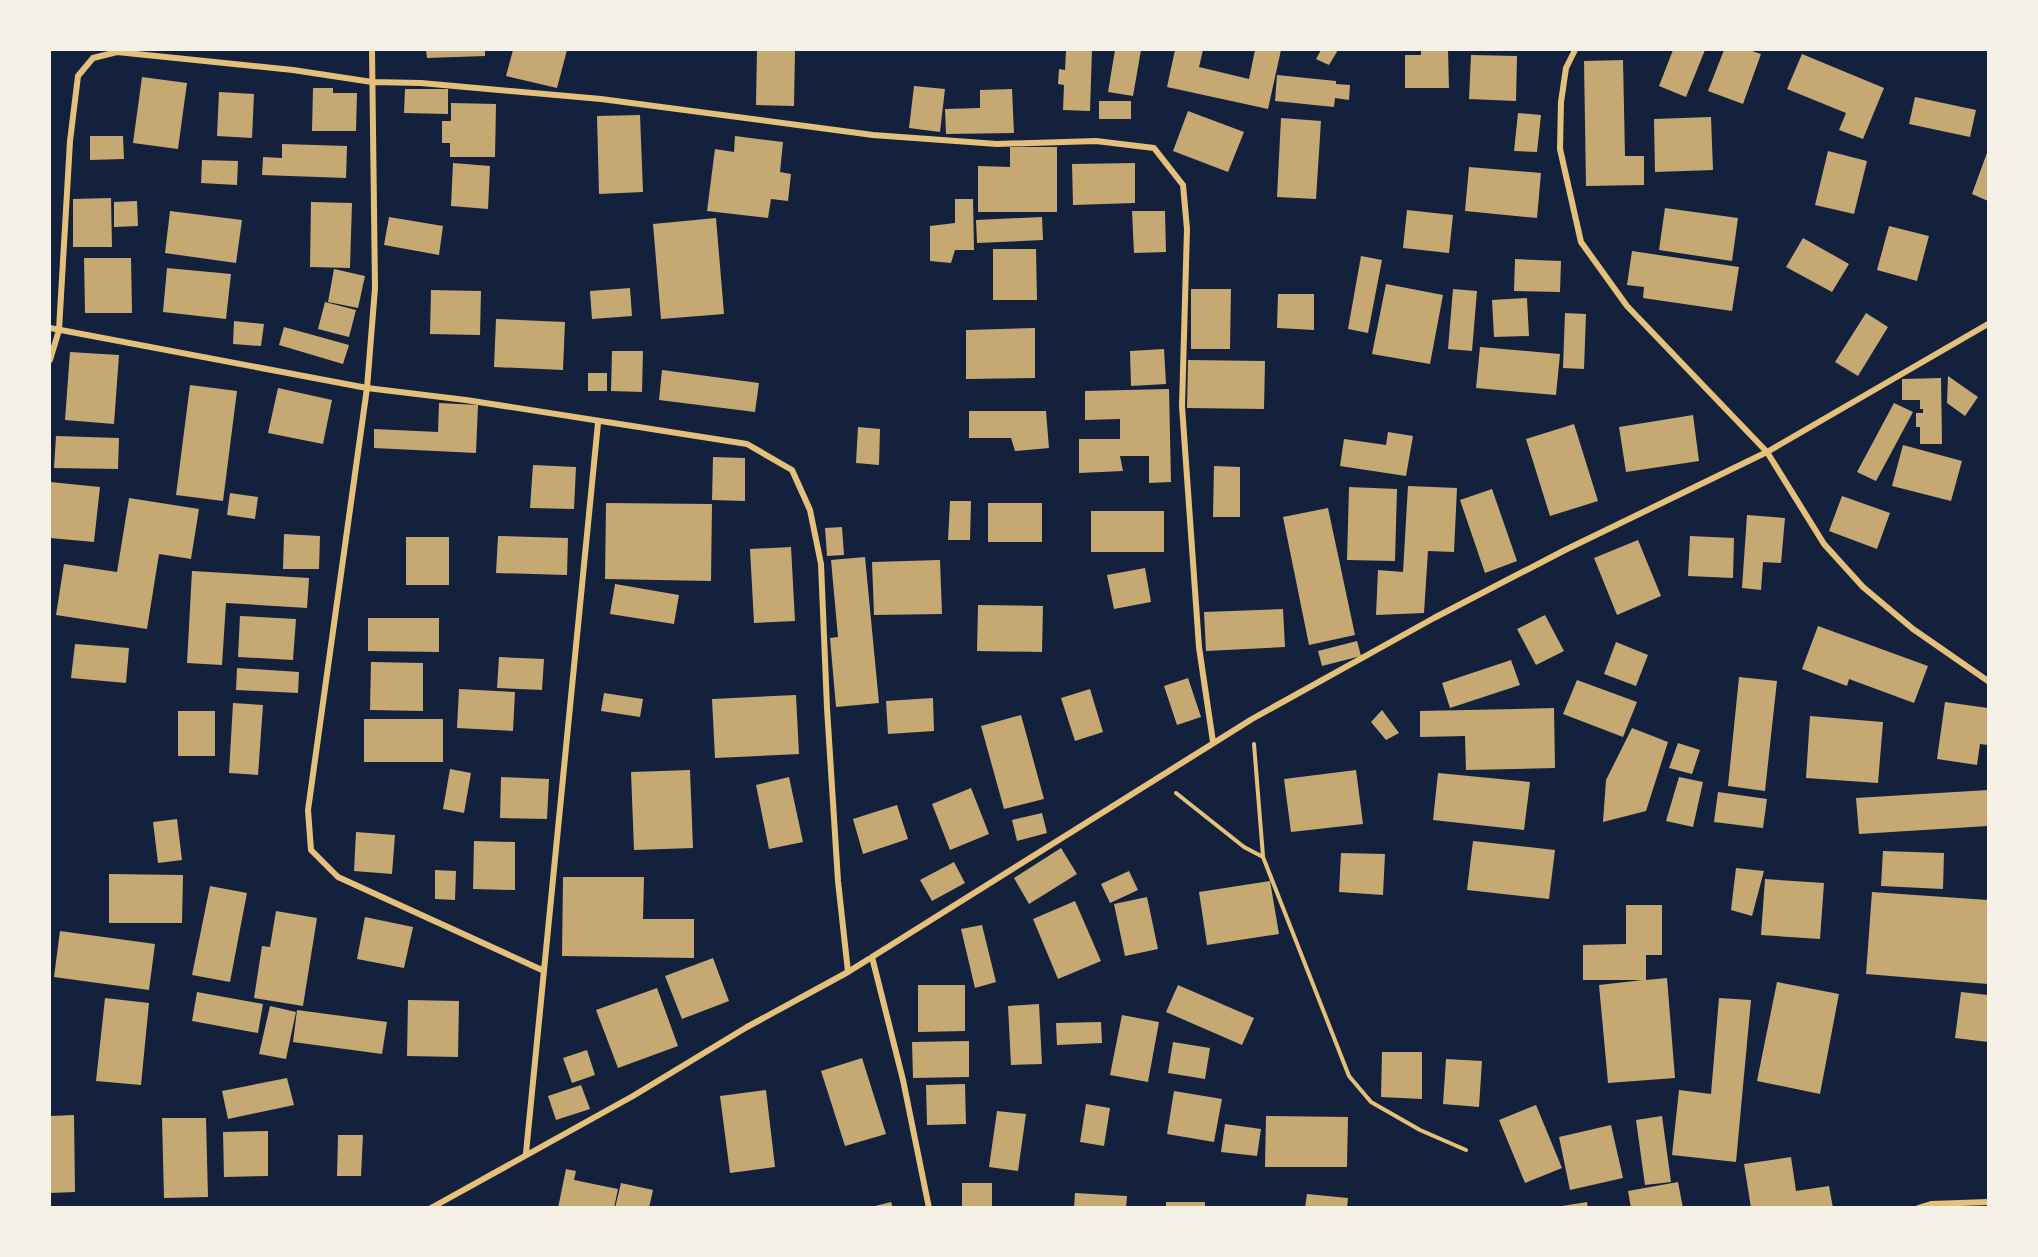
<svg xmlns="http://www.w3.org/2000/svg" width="2038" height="1257" viewBox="0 0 2038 1257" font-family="'Golos Text',sans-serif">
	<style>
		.building { fill: #c6a872 }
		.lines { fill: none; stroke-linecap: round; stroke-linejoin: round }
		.path { stroke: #e5c07b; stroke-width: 4 }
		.minor { stroke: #e5c07b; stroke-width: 6 }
	</style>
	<rect width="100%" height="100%" fill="#14213d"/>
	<path class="building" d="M426 50H485V56L427 58Z
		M513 50H567L557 88 506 76Z
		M757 50H795L794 106 756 105Z
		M1066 50H1092L1090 111 1063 110 1064 85 1058 84 1059 69 1065 70Z
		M1115 50H1141L1133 96 1108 92Z
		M1175 50H1203L1199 67 1249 79 1255 50H1281L1268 109 1167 87Z
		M1321 50H1338L1329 65 1316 59Z
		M1421 50H1448L1449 88H1405V55H1421Z
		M1673 50H1705L1686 97 1659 86Z
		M1724 50H1749L1761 54 1743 104 1708 91Z
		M1802 54 1884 88 1863 139 1839 130 1846 113 1787 89Z
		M1471 55 1517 56 1516 101 1469 99Z
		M1623 60 1625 156H1644V185L1586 186 1584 61Z
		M1277 75 1336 81V84L1350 85 1349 100 1335 98 1334 107 1275 101Z
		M142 77 187 83 178 149 133 143Z
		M914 86 945 89 940 132 909 128Z
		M313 88H333V93H357L356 131H312Z
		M405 89H448V114L404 113Z
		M1012 89 1014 133 946 134 945 109 980 108V90Z
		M219 92 254 94 252 138 217 136Z
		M1915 97 1976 110 1970 137 1909 124Z
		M1099 101H1131V119H1099Z
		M451 103 496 104 495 157H450V143H442V121H451Z
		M1188 111 1244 132 1228 172 1173 151Z
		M1518 113 1541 115 1537 152 1514 151Z
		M640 115 643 192 599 194 597 116Z
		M1711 117 1713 170 1655 172 1654 119Z
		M1281 118 1321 121 1316 199 1277 197Z
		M90 136H123L124 159 90 160Z
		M735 136 783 142 780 172 791 174 788 201 771 199 768 218 707 211 715 149 734 152Z
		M282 144 347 146 346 178 262 175 263 157 282 158Z
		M1010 147H1057V212H978V166L1010 167Z
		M1988 150V201L1972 194Z
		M1828 151 1867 161 1854 214 1815 205Z
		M202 160 238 161 237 185 201 183Z
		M453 163 490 166 488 209 451 206Z
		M1135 163V203L1073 205 1072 164Z
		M1469 167 1541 173 1537 218 1465 211Z
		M111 198 112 247H73V199Z
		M955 199H973L974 250H955L951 263 930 261V226L955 223Z
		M137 201 138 226 114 227V202Z
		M311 202 352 203 350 268 310 267Z
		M1665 208 1738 218 1732 261 1659 250Z
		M1407 210 1453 215 1449 253 1403 248Z
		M170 211 242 220 236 263 165 253Z
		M1132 211H1165L1166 252 1134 253Z
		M389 217 443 226 439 255 384 245Z
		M1042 217 1043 240 977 243 976 220Z
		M716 218 724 314 661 319 653 224Z
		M1889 226 1929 236 1917 281 1877 270Z
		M1803 238 1849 264 1832 292 1786 267Z
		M993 249H1036L1037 300H993Z
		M1632 251 1739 267 1732 311 1643 298 1644 287 1627 285Z
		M1361 256 1382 260 1368 333 1348 329Z
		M84 258H131L132 313H85Z
		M1515 259 1561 261 1560 292 1514 291Z
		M167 268 231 274 226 319 163 312Z
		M334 269 365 276 358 308 328 302Z
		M1386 284 1443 295 1430 364 1372 354Z
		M630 288 632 316 592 319 590 291Z
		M1191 289H1231L1230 349H1191Z
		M1453 289 1477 291 1472 351 1448 349Z
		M431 290 481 291 480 335 430 334Z
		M1278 294H1314V330L1277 328Z
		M1527 298 1529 336 1494 337 1492 300Z
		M325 302 356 310 349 337 318 329Z
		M1565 313 1586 314 1584 369 1563 368Z
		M1866 313 1888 327 1858 376 1835 362Z
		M496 319 565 322 563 370 494 367Z
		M234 321 264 324 261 346 233 344Z
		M284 327 349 345 343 364 279 345Z
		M1035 328V378L966 379V330Z
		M1480 347 1560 354 1556 395 1476 388Z
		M1164 349 1166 384 1131 386 1130 351Z
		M612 351H643L642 392 611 391Z
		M70 352 119 355 114 424 65 420Z
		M1188 360 1265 361 1264 409 1187 408Z
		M662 370 759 383 755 412 659 400Z
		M588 373H607V391H588Z
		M1948 376 1978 397 1965 416 1947 403Z
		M1941 378 1942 444H1920V427H1916V413H1923V409H1920V400H1902V379Z
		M190 385 237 391 223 501 176 495Z
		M278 388 332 400 323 444 268 433Z
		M1169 389 1171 482 1149 483V456H1120L1123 471 1079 473V439H1120V419L1085 420V391Z
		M439 403 478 405 476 453 374 448V429L438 432Z
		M1894 403 1913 412 1876 481 1857 472Z
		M969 411H1046L1049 448 1015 451 1011 438H969Z
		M1693 415 1699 461 1626 472 1619 427Z
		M1574 424 1598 501 1550 516 1526 439Z
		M858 427 880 429 879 465 856 463Z
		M1388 432 1413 436 1406 476 1340 466 1344 439 1386 445Z
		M56 436 119 438 118 469 54 468Z
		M1903 445 1962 461 1951 501 1892 486Z
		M713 457 745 458V501L712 500Z
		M533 465 576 467 574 509 530 508Z
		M1214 466 1240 467V517H1213Z
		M50 482 100 487 94 542 50 538Z
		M1408 486 1457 488 1454 552 1428 551 1424 613 1376 615 1378 570 1403 572Z
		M1349 487 1397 489 1395 561 1347 560Z
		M1492 489 1517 561 1485 573 1460 500Z
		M230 493 258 497 255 519 227 515Z
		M1842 496 1890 513 1877 549 1829 531Z
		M129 498 199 509 191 559 159 554 147 629 56 615 64 564 117 572Z
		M950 501H971L970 540H948Z
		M606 503 712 504 711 581 605 579Z
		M988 503H1042V542H988Z
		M1328 508 1355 635 1309 645 1283 517Z
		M1091 511H1164V552H1091Z
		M1747 515 1785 518 1781 563 1763 562 1761 590 1742 588Z
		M842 527 844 555 827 556 825 528Z
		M284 534 320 536 319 569H283Z
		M498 536 568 538 567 575 496 573Z
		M1690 536 1734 538 1733 578 1688 576Z
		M406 537H449V585H406Z
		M1638 540 1661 596 1617 615 1594 558Z
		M791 547 795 621 754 623 750 549Z
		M865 557 879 703 836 707 830 638 838 637 831 560Z
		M940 560 942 614 874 615 872 562Z
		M1145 568 1151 602 1114 609 1107 575Z
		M192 571 309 578 307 608 226 603 222 665 187 663Z
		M615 584 679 595 674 624 610 614Z
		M978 605 1043 606 1042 652 977 651Z
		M1283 609 1285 647 1206 651 1204 612Z
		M1545 615 1564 651 1536 665 1517 629Z
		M240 616 296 619 293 660 238 657Z
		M368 618H439V652L368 651Z
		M1818 626 1928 666 1914 703 1849 679 1847 686 1802 669Z
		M1357 641 1361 656 1322 666 1318 651Z
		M1616 642 1648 655 1636 686 1604 674Z
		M75 644 129 648 126 683 71 678Z
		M499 657 544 659 542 690 497 688Z
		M1511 660 1520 685 1450 708 1442 683Z
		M371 662 423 663V711L370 710Z
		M237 668 299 672 298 693 236 690Z
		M1739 677 1777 681 1765 791 1728 786Z
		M1188 678 1201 717 1177 725 1164 686Z
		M1577 680 1637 702 1623 737 1563 714Z
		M459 689 515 692 513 731 457 728Z
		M1090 689 1103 732 1075 741 1061 698Z
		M604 693 643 699 640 717 601 711Z
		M796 695 799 754 715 758 712 699Z
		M933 698 934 731 888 734 886 701Z
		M1945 702 1988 708V745L1980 744 1977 765 1937 759Z
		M233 703 263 705 258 775 229 773Z
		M1554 708 1555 768 1466 770 1465 736 1420 737V711Z
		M1382 710 1399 733 1386 740 1371 722Z
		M178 711H215V756H178Z
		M1021 715 1044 799 1004 809 981 726Z
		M1810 716 1883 722 1878 783 1806 778Z
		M364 719H443V762H364Z
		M1632 728 1668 742 1646 811 1603 822 1606 780Z
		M1678 743 1700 750 1692 774 1669 768Z
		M450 769 471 773 464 813 443 809Z
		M690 770 693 848 634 850 631 772Z
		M1356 770 1363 824 1291 832 1284 779Z
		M1438 773 1530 782 1524 830 1433 820Z
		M501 777 549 779 547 819 500 818Z
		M789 777 803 842 769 849 756 785Z
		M1679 777 1703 782 1693 827 1666 821Z
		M971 788 989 834 950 850 932 804Z
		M1988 790V826L1859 834 1856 798Z
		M1718 792 1767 799 1763 828 1714 822Z
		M897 805 908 839 863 854 853 819Z
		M1042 813 1047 833 1017 841 1012 820Z
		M177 819 182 860 158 863 153 822Z
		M356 832 395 835 392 874 354 871Z
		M474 841 515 842V890L473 889Z
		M1473 841 1555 850 1549 899 1467 890Z
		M1061 848 1077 874 1029 904 1014 878Z
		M1883 851 1944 853 1943 889 1881 886Z
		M1341 853 1385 854 1383 895 1339 892Z
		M954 862 965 883 932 901 920 880Z
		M1736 868 1764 871 1752 916 1731 910Z
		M435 870 456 871 455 900 435 899Z
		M1129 871 1138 890 1110 903 1101 884Z
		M109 874 183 875 182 923H109Z
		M563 877H644L643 919H694V958L562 956Z
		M1765 879 1824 883 1820 939 1761 935Z
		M1270 881 1279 934 1207 945 1199 892Z
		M210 886 247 893 230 982 192 975Z
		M1872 892 1988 900V984L1866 974Z
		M1147 897 1158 949 1125 956 1114 904Z
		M1075 901 1101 961 1058 979 1033 919Z
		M1626 905H1662V955H1646V980L1667 978 1675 1078 1608 1083 1599 985 1643 980H1583V945L1626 944Z
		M276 911 317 918 303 1006 254 998 262 946 270 947Z
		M365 917 413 927 404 968 357 959Z
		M982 925 996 982 975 988 961 929Z
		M60 931 155 944 149 990 54 977Z
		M713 958 729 1001 682 1019 665 976Z
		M1777 982 1839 994 1820 1094 1757 1081Z
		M918 985H965V1031L918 1032Z
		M1178 985 1254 1018 1242 1045 1166 1012Z
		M657 988 678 1046 618 1068 596 1010Z
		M197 992 263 1004 258 1033 192 1021Z
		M1961 992 1988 995V1042L1955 1038Z
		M105 998 149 1003 141 1085 96 1081Z
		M1719 998 1751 1000 1736 1162 1672 1155 1679 1090 1711 1094Z
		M408 1000 459 1001 458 1057 407 1056Z
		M1039 1004 1042 1064 1011 1065 1008 1006Z
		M270 1006 296 1012 286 1059 259 1054Z
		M297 1010 387 1022 382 1054 293 1042Z
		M1122 1015 1159 1022 1148 1082 1110 1075Z
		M1101 1022 1102 1043 1057 1045 1056 1023Z
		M969 1041V1077L913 1078 912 1042Z
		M1173 1042 1210 1048 1205 1079 1168 1073Z
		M587 1050 595 1075 572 1083 563 1058Z
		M1382 1052H1422V1099L1381 1097Z
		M862 1058 886 1134 845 1146 821 1071Z
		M1446 1059 1482 1061 1479 1107 1443 1104Z
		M287 1078 294 1105 228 1119 222 1091Z
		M965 1084 966 1124 927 1125 926 1085Z
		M581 1085 590 1109 556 1120 548 1096Z
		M766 1090 775 1167 730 1173 720 1096Z
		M1174 1091 1222 1099 1214 1142 1167 1134Z
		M1086 1104 1110 1108 1104 1146 1080 1142Z
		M1536 1105 1562 1168 1525 1183 1499 1120Z
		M997 1111 1026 1114 1018 1171 989 1167Z
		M74 1115 75 1192 50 1193V1116Z
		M1266 1116 1348 1117 1347 1167H1265Z
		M1662 1116 1671 1182 1645 1185 1636 1120Z
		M162 1118H206L208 1197 164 1198Z
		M1225 1124 1261 1129 1257 1156 1221 1152Z
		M1611 1125 1623 1178 1570 1190 1559 1137Z
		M268 1131V1176L224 1177 223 1132Z
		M338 1135H363L361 1176H337Z
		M1791 1157 1796 1191 1829 1186 1833 1208H1751L1744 1164Z
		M566 1169 576 1171 574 1180 618 1189 614 1208H558Z
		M1678 1182 1683 1208H1631L1628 1191Z
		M621 1183 653 1190 649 1208H615Z
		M962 1183H992V1208H962Z
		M1075 1193 1127 1196 1126 1208H1074Z
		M1307 1194 1348 1198 1347 1208H1305Z
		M891 1202 893 1208H871V1207Z
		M1166 1202H1205V1208H1166Z
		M1587 1202 1588 1208H1562V1206Z"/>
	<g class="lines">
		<path class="path" d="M1254 744 1263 856
			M1176 793 1244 847 1263 857 1349 1076 1371 1102 1420 1130 1466 1150"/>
		<path class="minor" d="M372 50 375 288 367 388 308 810 311 850 338 877 542 970
			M1575 50 1566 68 1561 102 1560 149 1581 242 1627 306 1767 452 1824 544 1863 587 1913 629 1988 681
			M50 328 367 388 466 400 747 444 792 470 810 510 821 564 827 708 838 881 848 972
			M50 360 59 330 70 141 78 76 93 58 117 52 293 70 372 82 421 83 601 99 873 135 997 144 1096 141 1154 148 1183 185 1187 229 1182 406 1199 647 1213 742
			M872 957 903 1080 929 1208
			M526 1153 598 423
			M431 1208 633 1096 747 1027 848 972 1252 719 1434 618 1565 550 1767 452 1988 324
			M1918 1208 1931 1204 1988 1202"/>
	</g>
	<rect width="2038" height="1257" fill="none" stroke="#f6f1e7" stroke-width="102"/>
</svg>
